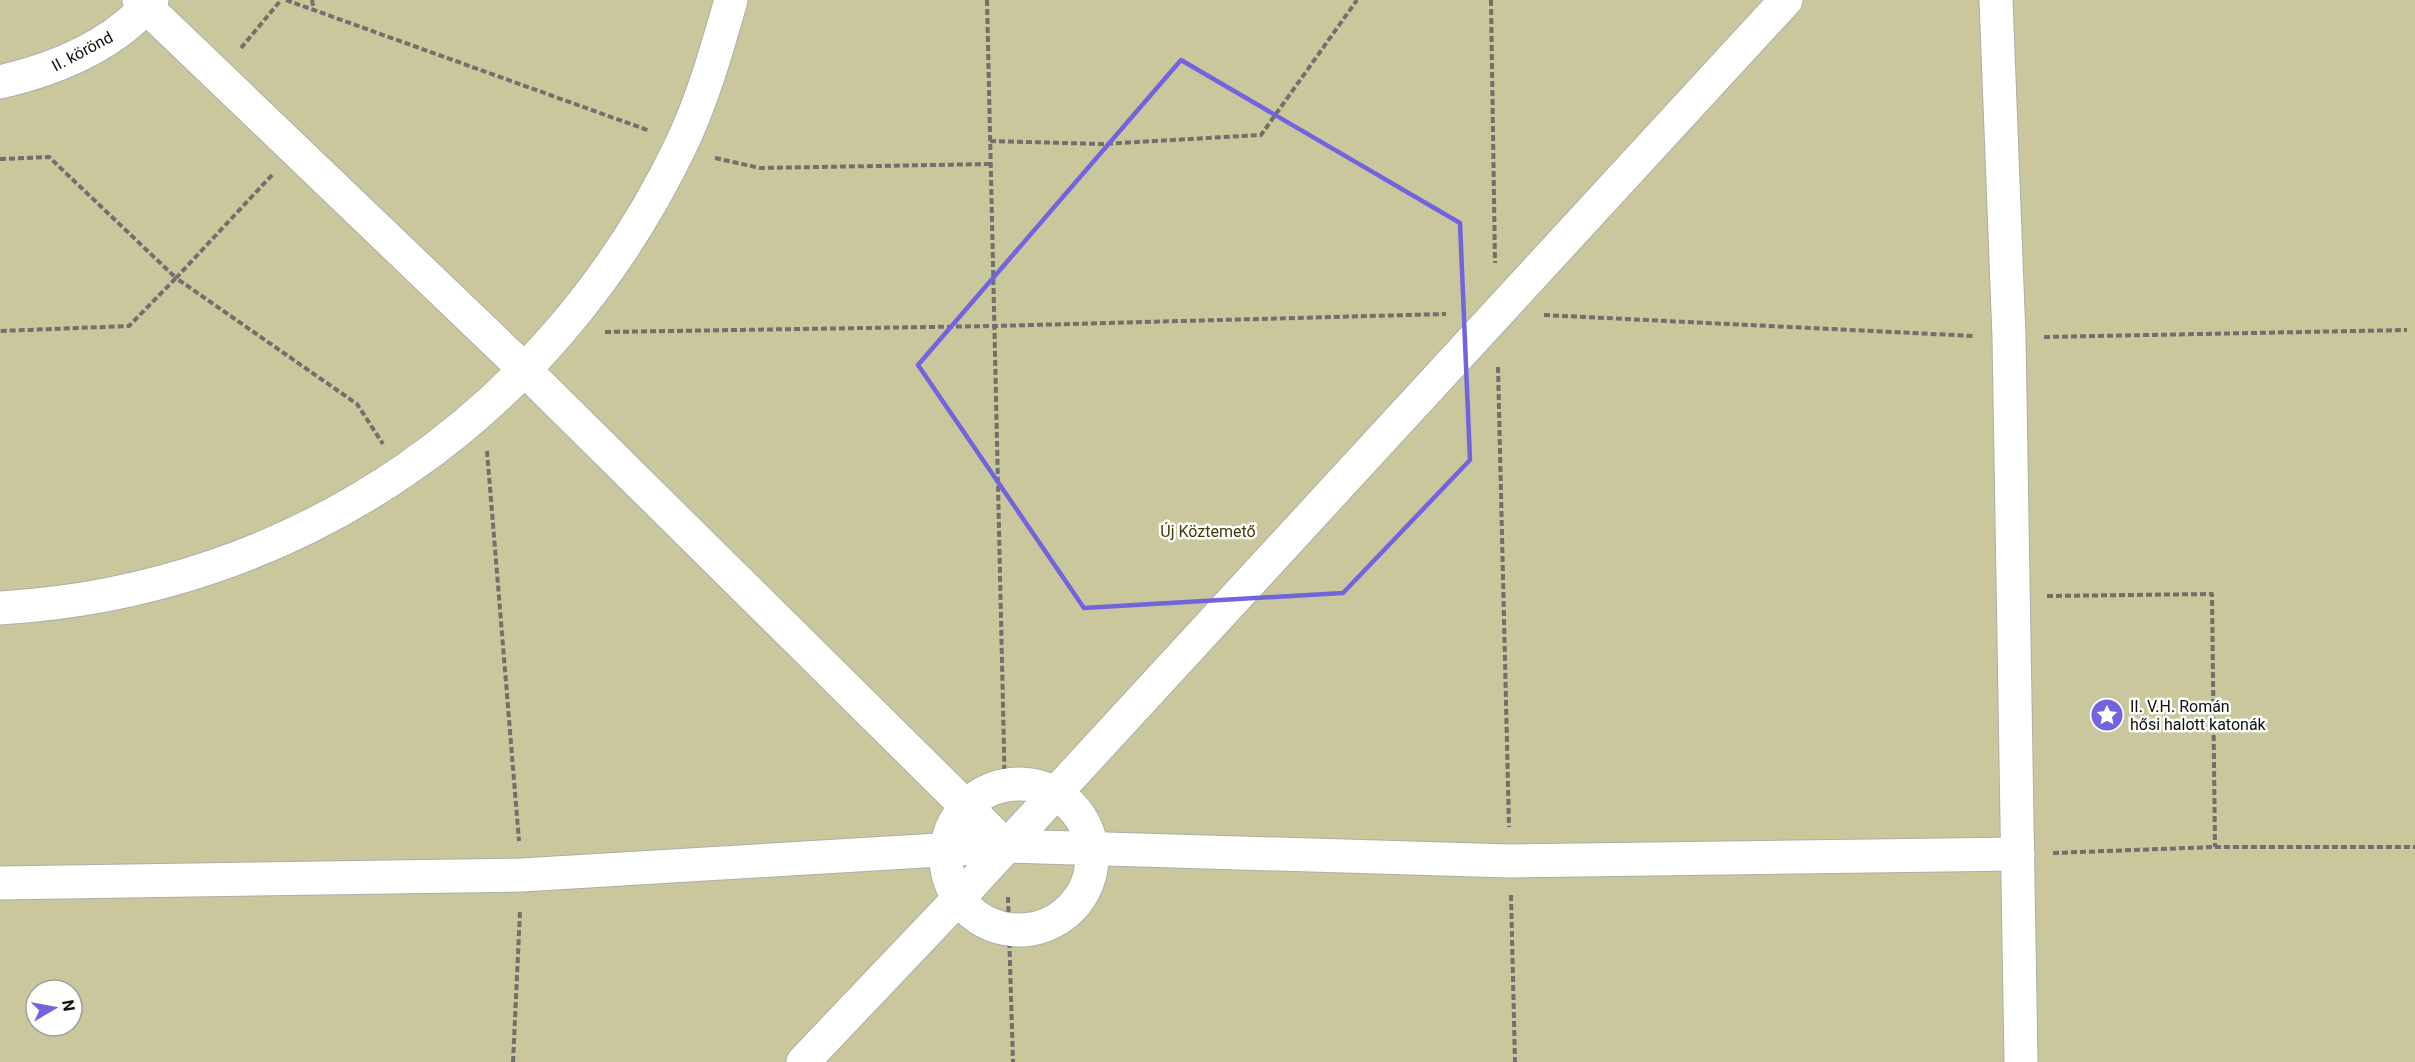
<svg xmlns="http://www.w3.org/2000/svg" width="2415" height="1062" viewBox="0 0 2415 1062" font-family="Roboto,sans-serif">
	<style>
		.green { fill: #c9c79b; fill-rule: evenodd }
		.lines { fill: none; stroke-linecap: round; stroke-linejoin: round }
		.minor-casing { stroke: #aeaea8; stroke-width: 35 }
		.path { stroke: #70706c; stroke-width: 4; stroke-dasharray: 6 3; stroke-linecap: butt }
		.minor { stroke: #fff; stroke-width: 33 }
		.marked { fill: none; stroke: #7263de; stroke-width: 4.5; stroke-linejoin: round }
		.labels { text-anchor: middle; stroke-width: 5; stroke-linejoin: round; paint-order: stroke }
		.street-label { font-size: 16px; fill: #0e0e0c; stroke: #fffffe }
		.park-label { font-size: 16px; fill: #3f3b08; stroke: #fffffe }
		.poi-label { font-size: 16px; fill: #0e0e0c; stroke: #fffffe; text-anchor: start }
	</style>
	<rect width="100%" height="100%" fill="#e5e5de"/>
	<path class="green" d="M0 0H2415V1062H0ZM36 990H72V1026H36Z"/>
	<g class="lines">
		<defs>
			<path id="minor" d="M139 0 526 371 1006 846
				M1996 0 2009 337 2021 1062
				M0 82C56 69 114 46 152 0
				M0 608C298 591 553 413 681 145 703 99 717 49 731 0
				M946 857a73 73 0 1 1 146 0a73 73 0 1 1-146 0Z
				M0 883 522 875 1006 846 1510 861 2018 854
				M803 1062 959 898 1786 0"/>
		</defs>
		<use href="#minor" class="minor-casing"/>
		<path class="path" d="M286 0 650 131
			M312 0 314 10
			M987 0 1005 794
			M1491 0 1495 263
			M241 48 281 0
			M990 141 1102 144 1261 135 1357 0
			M715 158 760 168 991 164
			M0 159 49 157 176 278 129 326 0 331
			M272 175 176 278 357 404 383 444
			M1544 315 1974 336
			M605 332 994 326 1446 314
			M2044 337 2407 330
			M1498 367 1509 827
			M487 451 519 841
			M2047 596 2212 594 2215 847
			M2053 853 2215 847H2415
			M1511 895 1515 1062
			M1008 897 1013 1062
			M513 1062 520 911"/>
		<use href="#minor" class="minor"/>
	</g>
	<path class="marked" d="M1181 60 1460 223 1470 460 1343 593 1084 608 918 365Z"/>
	<defs>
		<symbol id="sight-disc" viewBox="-11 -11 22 22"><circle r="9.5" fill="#7263de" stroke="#fffffe"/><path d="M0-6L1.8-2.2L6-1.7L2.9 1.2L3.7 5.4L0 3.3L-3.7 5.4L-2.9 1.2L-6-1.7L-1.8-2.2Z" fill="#fff"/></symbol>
	</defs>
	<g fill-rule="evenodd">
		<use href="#sight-disc" x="2088" y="696" width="38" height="38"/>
	</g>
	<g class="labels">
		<g class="street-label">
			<text transform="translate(82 51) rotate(-28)" y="6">II. körönd</text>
		</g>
		<g class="park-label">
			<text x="1208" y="537">Új Köztemető</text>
		</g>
		<g class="poi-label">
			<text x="2130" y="712">II. V.H. Román<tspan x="2130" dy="18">hősi halott katonák</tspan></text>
		</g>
	</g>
	<g transform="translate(54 1008) rotate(80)"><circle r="28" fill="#fffffe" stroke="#9f9f9d" stroke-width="1.5"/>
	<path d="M0-4.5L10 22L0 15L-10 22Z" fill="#7263de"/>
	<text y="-9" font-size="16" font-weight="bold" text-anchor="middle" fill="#0e0e0c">N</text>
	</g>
</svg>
